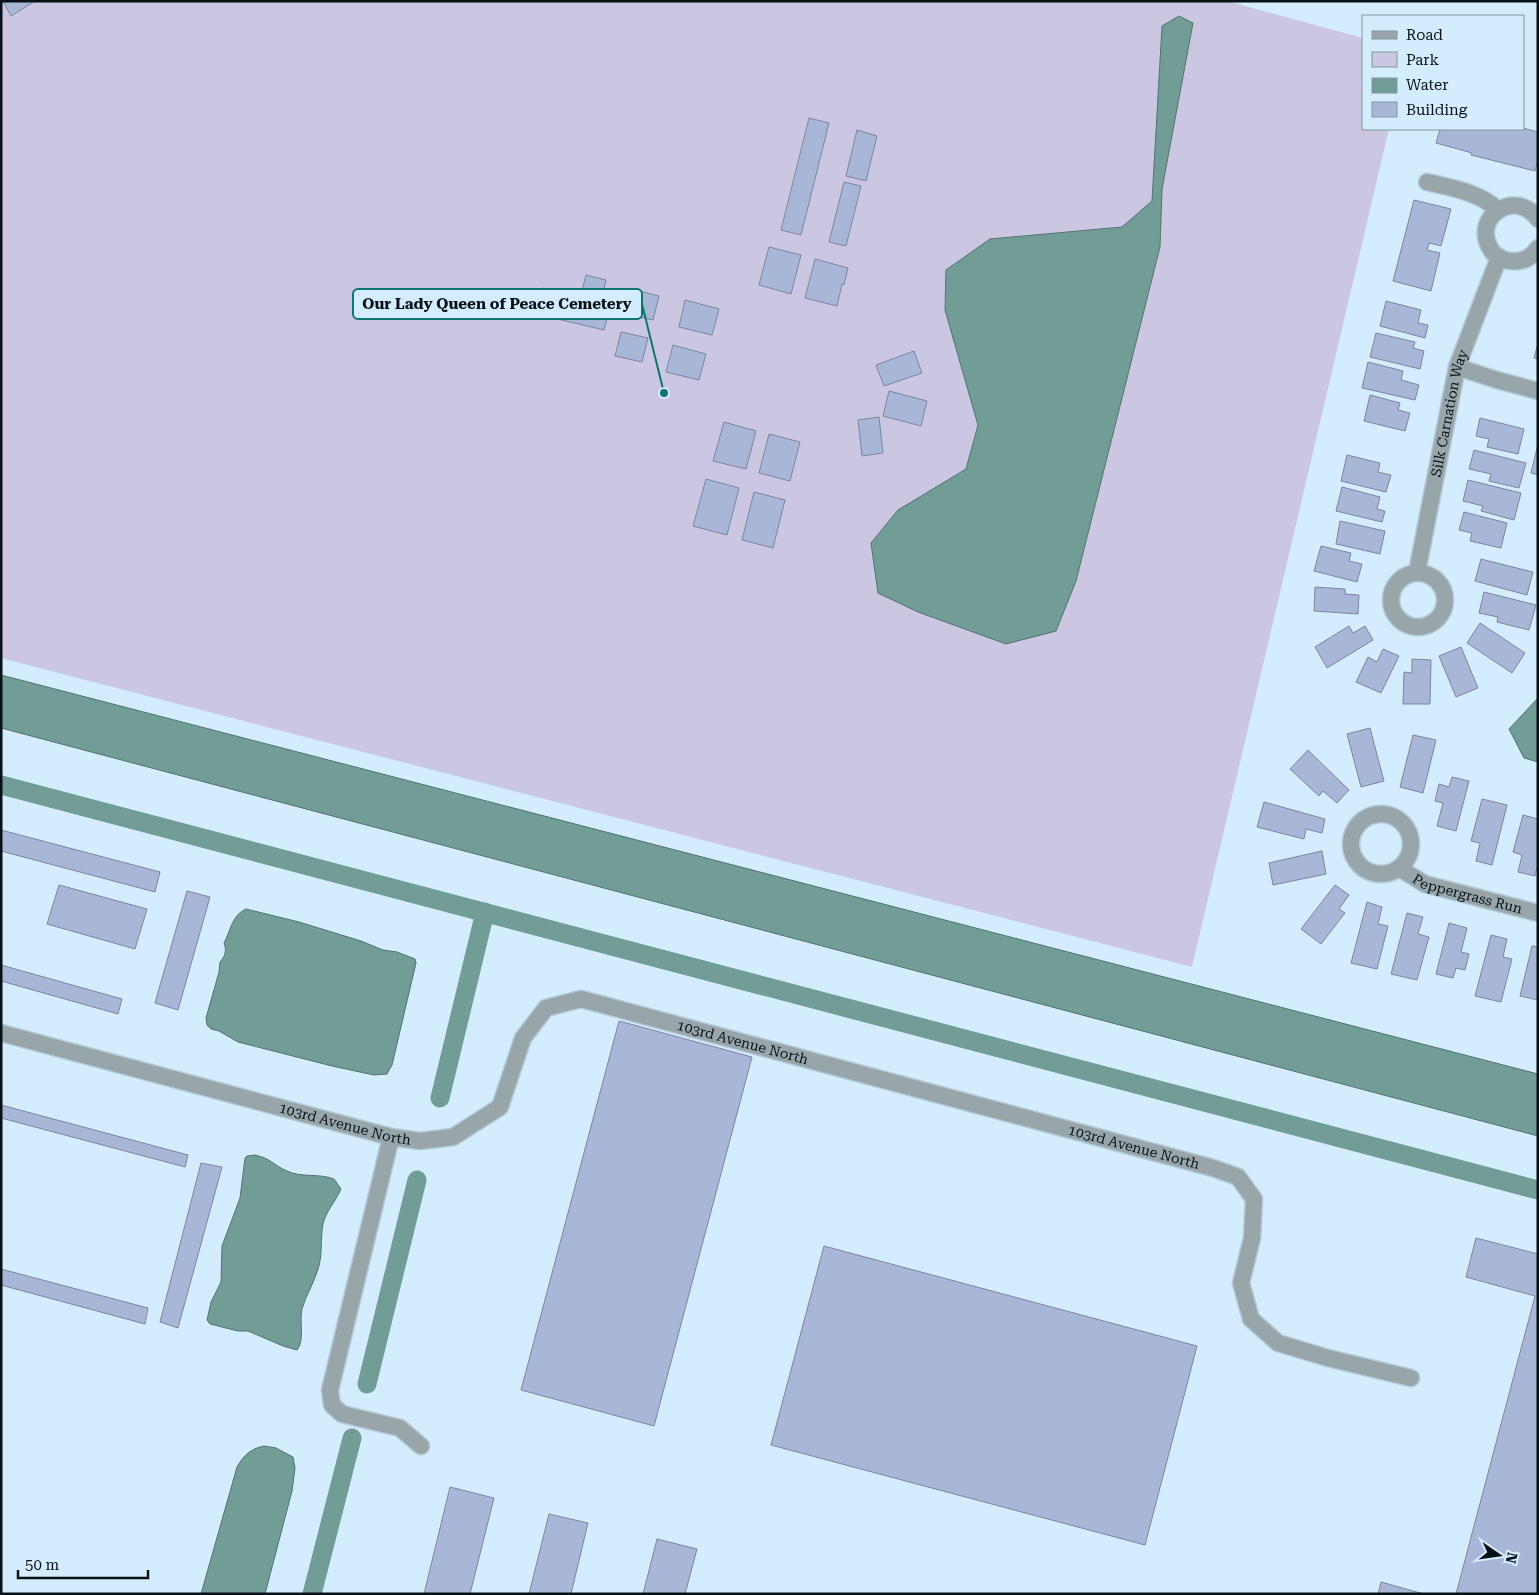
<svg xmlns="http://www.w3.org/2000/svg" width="1539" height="1595" viewBox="0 0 1539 1595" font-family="'Roboto Serif',serif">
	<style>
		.green { fill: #cbc7e3 }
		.water { fill: #719d96; stroke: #527370 }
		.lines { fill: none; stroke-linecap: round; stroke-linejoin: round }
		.canal { stroke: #719d96; stroke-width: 19 }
		.building { fill: #a8b7d7; stroke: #7b859c }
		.minor-casing { stroke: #b3cada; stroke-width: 19 }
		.minor { stroke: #98a6a9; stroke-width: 16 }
		.labels { text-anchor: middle; stroke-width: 4; stroke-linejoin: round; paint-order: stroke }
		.street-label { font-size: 14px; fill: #081117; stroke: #d3edff }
		.leader { fill: none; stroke: #0f766e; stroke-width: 2 }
		.callout-dot { fill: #0f766e; stroke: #d3edff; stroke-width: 2 }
		.callout { fill: #d3edff; stroke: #0f766e; stroke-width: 2 }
		.callout-label { font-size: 15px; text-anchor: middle; font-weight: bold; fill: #081117 }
	</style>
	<rect width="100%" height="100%" fill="#d3edff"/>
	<path class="green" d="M1 1H1227L1363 38V129H1389L1192 967 1 658Z"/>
	<path class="water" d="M1179 16 1193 23 1162 189 1160 247 1076 581 1056 631 1006 644 918 612 878 593 871 543 898 510 966 469 978 425 945 310 946 270 990 239 1122 227 1152 201 1162 26Z
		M1 675 1538 1074V1136L1 728Z
		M1538 698V762L1524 758 1509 729Z
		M246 909 299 922 361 941 383 950 397 952 415 959 416 963 392 1065 387 1074 374 1075 332 1066 238 1042 219 1031 211 1029 207 1025 206 1018 219 972 220 962C225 957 227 950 224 943 231 930 232 915 246 909Z
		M255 1155C272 1159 273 1165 287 1171 301 1178 319 1173 334 1179L341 1189C336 1201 326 1211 323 1224 320 1239 323 1255 318 1269 314 1283 306 1295 302 1309 299 1321 305 1341 297 1350L283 1346 248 1331H238L210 1324 207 1320 211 1302 221 1282 222 1246 240 1198 245 1158 247 1156Z
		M264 1446 276 1448 293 1457 295 1468 292 1491 265 1594H201L237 1467C244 1455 250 1449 264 1446Z"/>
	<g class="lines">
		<path class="canal" d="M1 785 1538 1190
			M440 1098 485 912
			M367 1384 417 1180
			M312 1594 352 1438"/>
	</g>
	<path class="building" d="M3 1H35L11 16Z
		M809 118 829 123 801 235 781 230Z
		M1523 128 1538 132V160L1535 171 1471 155 1472 153 1436 143 1440 129Z
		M857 130 877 136 866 181 846 176Z
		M844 182 861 186 846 246 829 242Z
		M1414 200 1451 209 1441 246 1429 243 1427 250 1440 253 1431 291 1393 281Z
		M769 247 801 255 791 294 759 285Z
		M815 259 848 268 844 285 842 284 837 306 805 298Z
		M586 275 606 280 601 302 611 304 604 330 536 314 542 288 580 298Z
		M632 289 659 296 653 320 626 314Z
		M685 300 719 309 712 335 679 327Z
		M1386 301 1421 310 1418 323 1428 325 1425 338 1380 326Z
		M621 332 648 338 642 362 615 356Z
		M1376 333 1415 342 1413 348 1424 351 1420 369 1370 357Z
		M1538 343V359L1534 358Z
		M673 345 706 354 699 380 666 372Z
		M914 351 922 373 884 386 876 365Z
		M1368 362 1403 371 1401 380 1419 385 1415 400 1362 388Z
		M889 391 927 401 921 426 883 416Z
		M1370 395 1400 403 1398 410 1410 413 1405 431 1364 421Z
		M879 417 883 453 862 456 858 420Z
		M1480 418 1524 429 1518 454 1487 447 1489 439 1476 436Z
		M724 422 756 431 746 469 713 461Z
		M769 434 800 442 790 481 759 473Z
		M1538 444V475L1531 473Z
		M1474 450 1526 463 1519 488 1489 481 1491 474 1469 469Z
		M1347 455 1380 463 1378 472 1391 475 1386 492 1341 481Z
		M706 479 739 488 727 535 693 526Z
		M1468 480 1521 493 1514 520 1481 511 1483 506 1463 501Z
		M1342 487 1380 497 1377 509 1385 511 1382 522 1336 511Z
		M754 492 785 500 773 548 742 540Z
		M1464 512 1507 523 1501 548 1470 541 1472 533 1459 530Z
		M1340 521 1385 531 1380 554 1336 544Z
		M1321 546 1351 553 1349 561 1362 564 1357 582 1314 571Z
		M1481 559 1533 572 1527 595 1475 581Z
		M1315 587 1345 589V594L1359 595 1358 614 1314 611Z
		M1484 592 1536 605 1529 630 1497 622 1498 617 1479 613Z
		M1480 623 1525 653 1512 673 1467 643Z
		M1349 626 1353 633 1365 626 1373 640 1327 668 1315 647Z
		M1461 647 1478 688 1456 697 1439 656Z
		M1383 649 1399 656 1381 693 1356 682 1368 657 1377 662Z
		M1412 659 1431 660 1430 704H1403L1404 672 1412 673Z
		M1370 728 1384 781 1361 787 1347 734Z
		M1413 735 1436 740 1423 793 1400 787Z
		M1308 750 1349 790 1337 803 1323 791 1319 796 1290 769Z
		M1452 777 1469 781 1456 831 1437 826 1443 803 1435 801 1439 784 1449 787Z
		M1482 799 1507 805 1492 865 1476 861 1480 843 1471 841Z
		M1264 802 1325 819 1322 833 1306 829 1304 839 1257 827Z
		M1523 815 1538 819V863L1535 876 1518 872 1522 855 1513 852Z
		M1 830 160 872 155 892 1 851Z
		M1322 851 1326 874 1273 885 1269 863Z
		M59 885 147 909 135 949 47 924Z
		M1335 885 1349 895 1339 909 1345 913 1321 944 1301 929Z
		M187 891 210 897 178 1010 155 1003Z
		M1367 902 1382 907 1378 924 1388 926 1377 969 1351 963Z
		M1407 913 1423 917 1418 934 1429 937 1417 980 1391 974Z
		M1449 923 1467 928 1461 952 1469 954 1465 970 1456 968 1453 978 1436 974Z
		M1491 935 1507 939 1503 957 1512 959 1501 1002 1475 996Z
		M1532 946 1538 947V1000L1520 996Z
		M1 965 122 999 118 1014 1 981Z
		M619 1021 752 1057 654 1426 521 1390Z
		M1 1105 188 1155 185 1167 1 1118Z
		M201 1163 222 1167 178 1328 160 1322Z
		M1476 1238 1538 1254V1594H1456L1535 1296 1466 1277Z
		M824 1246 1197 1346 1145 1545 771 1445Z
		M1 1269 148 1308 145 1324 1 1285Z
		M450 1487 494 1498 470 1594H424Z
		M549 1514 588 1523 571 1594H529Z
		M657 1539 697 1549 685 1594H643Z
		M1381 1582 1424 1594H1378Z"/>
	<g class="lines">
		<defs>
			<g id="minor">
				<path d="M1427 182C1452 188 1479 192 1498 210"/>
				<path d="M1538 219C1516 188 1472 216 1490 248 1494 256 1503 261 1512 261 1523 262 1532 257 1538 248"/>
				<path d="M1457 367 1497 380 1538 391"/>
				<path id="s1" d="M1417 572 1457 367 1499 257"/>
				<circle cx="1418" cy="600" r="27"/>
				<circle cx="1381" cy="844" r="30"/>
				<path id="s2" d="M1399 868 1425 884 1538 913"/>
				<path id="s3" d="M1 1033 391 1137 420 1141 453 1137 500 1107 523 1038 546 1008 581 999 1213 1168 1238 1177 1254 1199 1252 1238 1241 1283 1251 1319 1278 1343 1328 1358 1411 1378"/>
				<path d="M391 1137 330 1390 332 1405 342 1414 400 1428 421 1446"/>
			</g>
		</defs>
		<use href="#minor" class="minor-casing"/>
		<use href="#minor" class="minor"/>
	</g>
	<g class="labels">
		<g class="street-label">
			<text dy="5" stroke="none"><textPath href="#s1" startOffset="162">Silk Carnation Way</textPath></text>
			<text dy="5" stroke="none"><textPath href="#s2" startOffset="74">Peppergrass Run</textPath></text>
			<text dy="5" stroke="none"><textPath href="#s3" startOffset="836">103rd Avenue North</textPath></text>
			<text dy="5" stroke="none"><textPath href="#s3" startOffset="356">103rd Avenue North</textPath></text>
			<text dy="5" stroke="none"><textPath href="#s3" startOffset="1241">103rd Avenue North</textPath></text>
		</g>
	</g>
	<path class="leader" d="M664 393L642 304"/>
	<circle class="callout-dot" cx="664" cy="393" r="5"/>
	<rect class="callout" x="353" y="289" width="289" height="30" rx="5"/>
	<g class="callout-label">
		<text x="497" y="309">Our Lady Queen of Peace Cemetery</text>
	</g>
	<rect width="1539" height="1595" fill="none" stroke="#081117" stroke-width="5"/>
	<rect x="1362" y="15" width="162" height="115" fill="#d3edff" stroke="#8295a2"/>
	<rect x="1372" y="31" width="25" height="8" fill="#98a6a9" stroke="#8295a2"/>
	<text x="1406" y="40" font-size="15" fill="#081117">Road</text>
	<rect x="1372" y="52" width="25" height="15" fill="#cbc7e3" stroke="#8295a2"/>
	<text x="1406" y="65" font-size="15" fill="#081117">Park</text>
	<rect x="1372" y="78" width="25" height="15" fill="#719d96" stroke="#8295a2"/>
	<text x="1406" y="90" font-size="15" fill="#081117">Water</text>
	<rect x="1372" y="102" width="25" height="15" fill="#a8b7d7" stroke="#8295a2"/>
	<text x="1406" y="115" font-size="15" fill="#081117">Building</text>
	<g transform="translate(1499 1555) rotate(103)" stroke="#d3edff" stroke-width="4" paint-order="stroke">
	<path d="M0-4L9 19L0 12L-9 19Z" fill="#081117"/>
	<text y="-8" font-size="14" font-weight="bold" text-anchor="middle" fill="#081117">N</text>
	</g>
	<path d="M18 1570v8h130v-8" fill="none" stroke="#081117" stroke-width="2.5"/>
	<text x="25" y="1570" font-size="15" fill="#081117" stroke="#d3edff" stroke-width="4" paint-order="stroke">50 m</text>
</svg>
